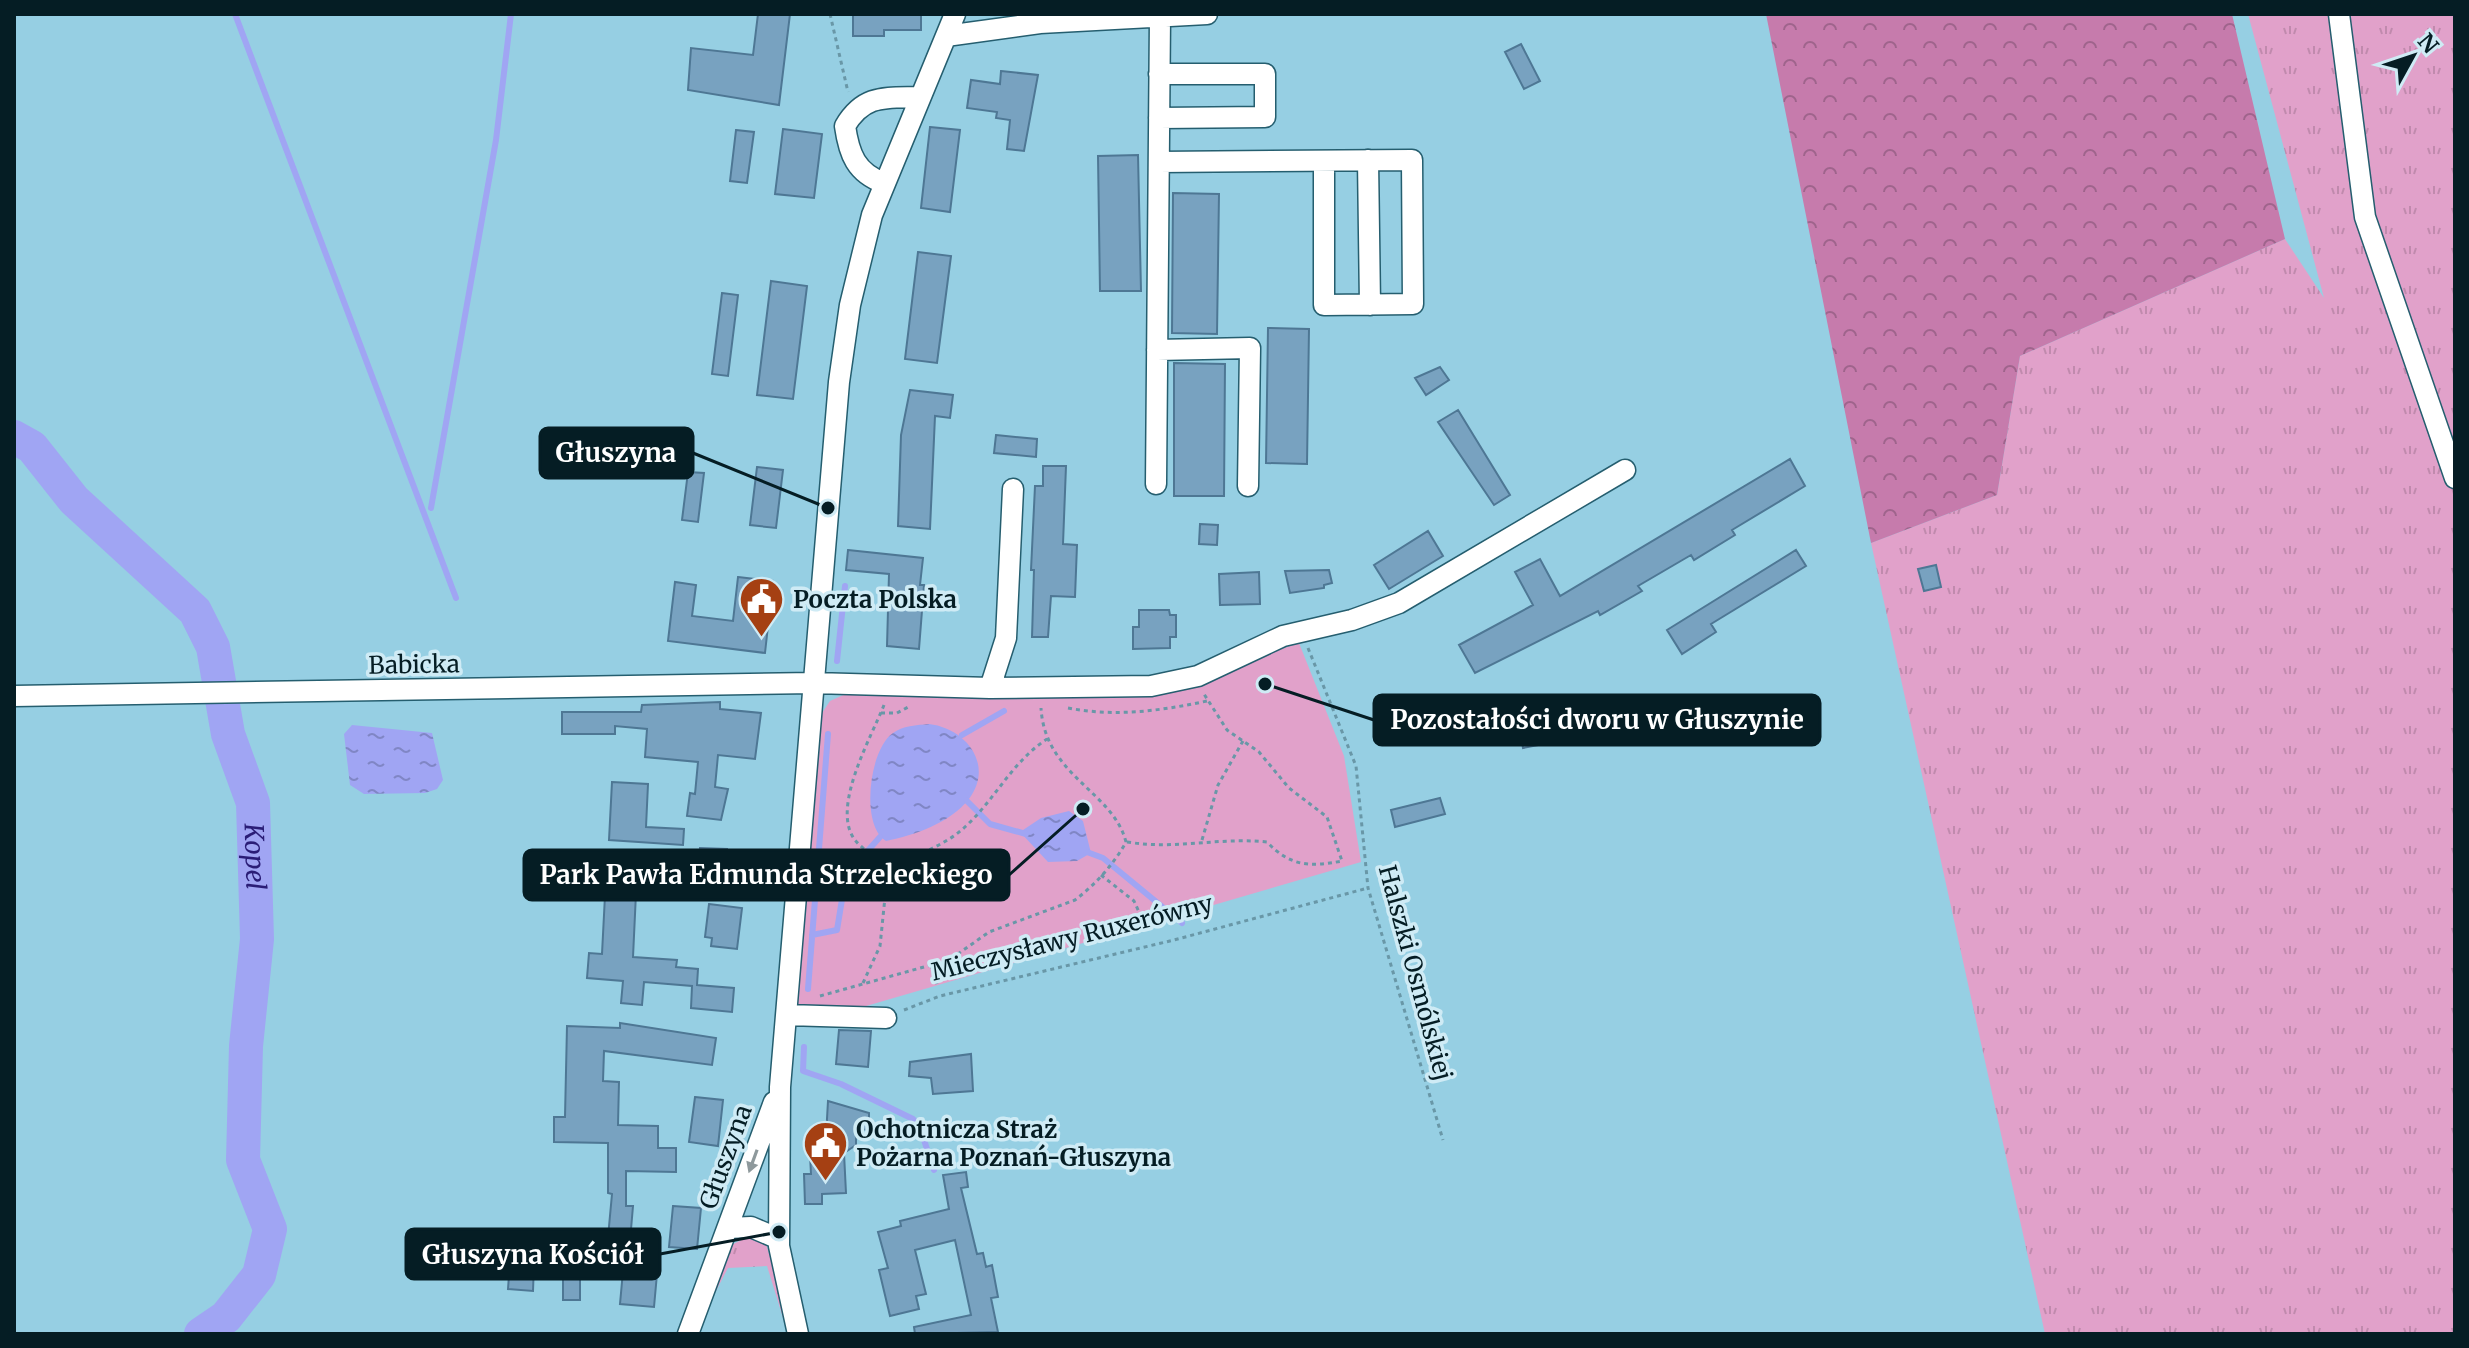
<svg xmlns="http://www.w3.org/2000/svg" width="2469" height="1348" viewBox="0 0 2469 1348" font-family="Merriweather,serif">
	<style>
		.grass { fill: url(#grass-tufts) }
		.forest { fill: url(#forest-crowns) }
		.green { fill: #e1a1ca }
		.water { fill: url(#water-ripples) }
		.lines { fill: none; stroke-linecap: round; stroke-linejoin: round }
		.stream { stroke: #a0a5f3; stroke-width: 6 }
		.river { stroke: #a0a5f3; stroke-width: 34 }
		.building { fill: #78a2c0; stroke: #4e7794; stroke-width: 2 }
		.minor-casing { stroke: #255e6f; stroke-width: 23 }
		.path { stroke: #6997a7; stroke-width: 3; stroke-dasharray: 4 4; stroke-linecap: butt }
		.minor { stroke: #fff; stroke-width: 20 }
		.oneway { fill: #8e999c }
		.labels { text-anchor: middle; stroke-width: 7; stroke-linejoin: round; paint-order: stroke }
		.poi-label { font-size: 24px; font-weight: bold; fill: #051d24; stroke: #cfebf5; text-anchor: start }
		.street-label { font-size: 24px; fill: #051d24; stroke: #cfebf5 }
		.water-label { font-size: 26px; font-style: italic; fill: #2a1d76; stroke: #cfebf5 }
		.leader { fill: none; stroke: #051d24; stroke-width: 3 }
		.callout-dot { fill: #051d24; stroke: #cfebf5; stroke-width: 3 }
		.callout { fill: #051d24; stroke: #051d24; stroke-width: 3 }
		.callout-label { font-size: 26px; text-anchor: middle; font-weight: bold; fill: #fff }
	</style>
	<defs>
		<pattern id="grass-tufts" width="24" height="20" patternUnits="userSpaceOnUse" patternTransform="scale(2)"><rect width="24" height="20" fill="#e1a1ca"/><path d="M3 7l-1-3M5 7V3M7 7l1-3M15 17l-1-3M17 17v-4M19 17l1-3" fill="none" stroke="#c08aad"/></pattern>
		<pattern id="forest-crowns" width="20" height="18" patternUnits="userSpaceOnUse" patternTransform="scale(2)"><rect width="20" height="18" fill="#c67bac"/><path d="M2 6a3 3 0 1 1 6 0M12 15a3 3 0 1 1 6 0" fill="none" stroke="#9f648c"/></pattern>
		<pattern id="water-ripples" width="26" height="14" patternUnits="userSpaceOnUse" patternTransform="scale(2)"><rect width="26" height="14" fill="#a0a5f3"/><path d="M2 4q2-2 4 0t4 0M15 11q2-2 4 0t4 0" fill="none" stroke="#8086c5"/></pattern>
	</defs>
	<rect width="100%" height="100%" fill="#96cfe3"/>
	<path class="grass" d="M2248 14H2455V1334H2045L1871 543 1997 495 2020 356 2285 239 2324 298Z
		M750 1236 766 1244 770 1257 775 1256 788 1334 767 1266 728 1268 707 1308 731 1245Z"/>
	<path class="forest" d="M1766 14H2232L2285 239 2020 356 1997 495 1871 543Z"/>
	<path class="green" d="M1299 643 1344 756 1361 862 849 1011 797 1012 822 713 830 701 850 692 1151 693Z"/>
	<path class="water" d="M929 724C965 728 995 764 969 799 950 823 915 835 886 841 860 826 869 749 893 733 902 726 917 725 929 724Z
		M352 725 432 733 443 780 437 789 425 793 364 794 350 785 344 734Z
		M1069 811 1083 821 1091 853 1077 861 1048 862 1020 832 1041 818Z"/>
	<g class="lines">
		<path class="stream" d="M235 14 456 598
			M431 508 496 140 511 14
			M837 661 845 586
			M962 735 1004 711
			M967 801 990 824 1026 834
			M1087 852 1103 858 1182 923
			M812 935 837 930 846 875 880 837
			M808 989 828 734
			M804 1047 803 1071 841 1084 913 1119 919 1125 934 1170"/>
		<path class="river" id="s1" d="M14 437 32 447 74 500 195 611 213 647 228 734 253 803 257 939 246 1046 243 1160 270 1229 259 1275 226 1317 201 1334"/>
	</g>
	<path class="building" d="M758 14H790L779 105 688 90 691 48 753 55Z
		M853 14H921V30H884V36H853Z
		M1521 44 1540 81 1524 89 1505 52Z
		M1001 71 1038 75 1024 151 1007 149 1010 120 996 118 997 112 967 108 971 80 1000 84Z
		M930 127 960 130 950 212 921 208Z
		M783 129 822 134 814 198 775 194Z
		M736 130 754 132 747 183 730 181Z
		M1138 155 1141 291H1100L1098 156Z
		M1173 193 1219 194 1217 334 1172 333Z
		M918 252 951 256 937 363 905 359Z
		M771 281 807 286 793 399 757 395Z
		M722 293 738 295 728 376 712 374Z
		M1268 328 1309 329 1307 464 1266 463Z
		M1174 363 1225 364 1224 496H1174Z
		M1440 367 1449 380 1426 395 1415 378Z
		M910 390 953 395 950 418 935 416 930 529 898 526 901 435Z
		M1458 410 1510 495 1494 505 1438 422Z
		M996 435 1037 439 1036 457 994 453Z
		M1790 459 1805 486 1732 530 1735 535 1694 560 1691 555 1638 586 1642 591 1600 615 1598 611 1475 673 1459 645 1533 605 1515 572 1540 559 1560 596Z
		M1043 466H1066L1063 544 1077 545 1075 597 1051 596 1048 637H1032L1034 570H1031L1035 486H1043Z
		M757 467 783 470 776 528 750 525Z
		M688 472 704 473 698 522 682 520Z
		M1200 524 1218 525 1217 545 1199 544Z
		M1428 531 1443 556 1389 589 1374 565Z
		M848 550 923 558 920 585H924L919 649 887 646 889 574 846 570Z
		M1796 550 1806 566 1711 624 1716 632 1682 654 1667 630Z
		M1936 565 1941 587 1924 591 1918 569Z
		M1329 570 1332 583 1324 585V588L1290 593 1285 571Z
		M1259 572 1260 604 1220 605 1219 574Z
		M738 577 773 581 765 653 668 641 675 582 696 585 692 616 733 621Z
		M1139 610H1169L1170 615H1176V637H1170V648L1133 649V627H1139Z
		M720 702V709L761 713 755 759 718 755 715 787 728 789 721 820 687 816 690 793 695 794 698 762 645 757 647 729 615 726V734H562V712H641L642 705Z
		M1596 711 1601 733 1523 748 1519 725Z
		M612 782 648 784 646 827 684 829 683 845 609 840Z
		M1440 798 1445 814 1395 827 1391 810Z
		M700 848 727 849 726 869 699 868Z
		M606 876 695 881 694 896 636 893 633 957 677 960 676 967 698 969 697 985 734 988 732 1012 691 1008 692 986 644 982 642 1005 621 1003 623 981 587 978 589 953 602 954Z
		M709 904 742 908 737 949 711 946 712 938 705 937Z
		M620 1023 716 1038 712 1065 604 1051 603 1081 619 1082 618 1125 658 1126V1148H676V1172L626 1171V1206H633L628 1264H580V1300H563V1264H548V1247L607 1248 612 1194 608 1193V1143L554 1142V1117H565L567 1026 620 1028Z
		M839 1030 871 1031 868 1067 836 1064Z
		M971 1054 973 1091 933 1094 931 1078 909 1076 910 1062Z
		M695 1097 723 1100 718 1146 689 1142Z
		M828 1101 869 1113V1130L856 1129V1145L844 1153 846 1193 822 1194V1204H805L804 1174H811L810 1155 825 1154Z
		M966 1172 968 1187 961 1188 977 1254 983 1253 986 1267 992 1265 998 1297 991 1298 998 1332 915 1334 914 1327 971 1315 955 1240 915 1250 926 1294 916 1296 919 1309 890 1316 879 1270 888 1268 878 1232 901 1226 900 1221 949 1209 943 1175Z
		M673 1206 701 1208 697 1249 669 1247Z
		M510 1261 534 1263 533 1291 508 1289Z
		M623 1271 657 1274 654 1307 620 1304Z"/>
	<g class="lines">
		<defs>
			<path id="minor" d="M2339 14 2365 217 2455 478
				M946 36 1040 23 1207 14
				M1159 118 1265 117V74H1159
				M1368 160 1370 305
				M1159 162 1412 160 1413 304 1324 305V161
				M884 183C856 173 849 154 845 126 864 94 885 98 919 97
				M1157 350 1250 348 1248 486
				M1156 484 1160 17
				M990 688 1006 638 1013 489
				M14 696 814 683 990 688 1151 686 1198 676 1283 636 1352 620 1399 603 1625 470
				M787 1015 886 1018
				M728 1228 751 1227 779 1239
				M688 1334 774 1102
				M798 1334 779 1246 780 1087 839 382 850 305 872 215 955 14"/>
		</defs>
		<use href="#minor" class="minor-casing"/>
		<path class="path" d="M830 14 848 92
			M1308 648 1356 766 1368 888 1443 1140
			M884 705C872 736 830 808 855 840 863 850 878 859 888 868 914 856 945 846 966 826 996 798 1012 762 1047 739
			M1068 708C1115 717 1160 711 1207 701
			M881 713H897L910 706
			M1202 840 1218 785 1243 741
			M1127 842C1177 850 1217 837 1267 842 1291 867 1310 867 1342 861L1327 817 1289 788 1259 752 1227 730 1204 694
			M1101 875 1134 901 1144 923
			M931 965 937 984
			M863 983 880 946 888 868
			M820 996 931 965 955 956 989 932 1075 900C1095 885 1114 864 1126 842 1113 791 1045 776 1041 708
			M904 1010 940 996 1174 940 1368 888"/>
		<use href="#minor" class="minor"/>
	</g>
	<defs><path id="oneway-solid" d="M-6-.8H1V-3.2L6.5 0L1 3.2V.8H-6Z" transform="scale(2)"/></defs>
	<use class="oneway" href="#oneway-solid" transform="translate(753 1161) rotate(110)"/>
	<defs>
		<symbol id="civic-pin" viewBox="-11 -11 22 30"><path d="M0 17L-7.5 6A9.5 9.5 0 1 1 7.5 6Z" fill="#a54013" stroke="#cfebf5"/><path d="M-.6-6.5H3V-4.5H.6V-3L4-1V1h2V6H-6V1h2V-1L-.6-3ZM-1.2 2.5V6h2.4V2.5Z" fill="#fff"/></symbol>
	</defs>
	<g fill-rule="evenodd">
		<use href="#civic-pin" x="736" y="574" width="51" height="69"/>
		<use href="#civic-pin" x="800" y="1118" width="51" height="69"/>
	</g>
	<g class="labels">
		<g class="poi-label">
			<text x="793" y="608">Poczta Polska</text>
			<text x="856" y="1138">Ochotnicza Straż<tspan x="856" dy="28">Pożarna Poznań-Głuszyna</tspan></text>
		</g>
		<g class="street-label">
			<text transform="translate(414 665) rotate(-1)" y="8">Babicka</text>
			<text transform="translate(1072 938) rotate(-14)" y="8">Mieczysławy Ruxerówny</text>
			<text transform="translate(1415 973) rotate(75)" y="8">Halszki Osmólskiej</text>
			<text transform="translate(726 1157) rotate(-70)" y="8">Głuszyna</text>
		</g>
		<g class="water-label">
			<text dy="9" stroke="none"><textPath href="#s1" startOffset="508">Kopel</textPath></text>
		</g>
	</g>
	<path class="leader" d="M828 508L693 453M1265 684L1374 720M1083 809L1009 875M779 1232L660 1254"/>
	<g class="callout-dot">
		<circle cx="828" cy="508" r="8"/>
		<circle cx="1265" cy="684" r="8"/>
		<circle cx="1083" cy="809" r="8"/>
		<circle cx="779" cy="1232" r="8"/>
	</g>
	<g class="callout">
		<rect x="540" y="428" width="153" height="50" rx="8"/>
		<rect x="1374" y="695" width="446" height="50" rx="8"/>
		<rect x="524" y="850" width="485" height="50" rx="8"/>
		<rect x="406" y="1229" width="254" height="50" rx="8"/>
	</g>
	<g class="callout-label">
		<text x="616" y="462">Głuszyna</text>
		<text x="1597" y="729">Pozostałości dworu w Głuszynie</text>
		<text x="766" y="884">Park Pawła Edmunda Strzeleckiego</text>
		<text x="533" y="1264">Głuszyna Kościół</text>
	</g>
	<rect width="2469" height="1348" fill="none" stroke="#051d24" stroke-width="32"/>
	<g transform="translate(2413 56) rotate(50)" stroke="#cfebf5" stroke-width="6" paint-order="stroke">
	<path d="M0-6L14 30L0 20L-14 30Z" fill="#051d24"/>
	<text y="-12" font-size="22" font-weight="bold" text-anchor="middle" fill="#051d24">N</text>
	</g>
</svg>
